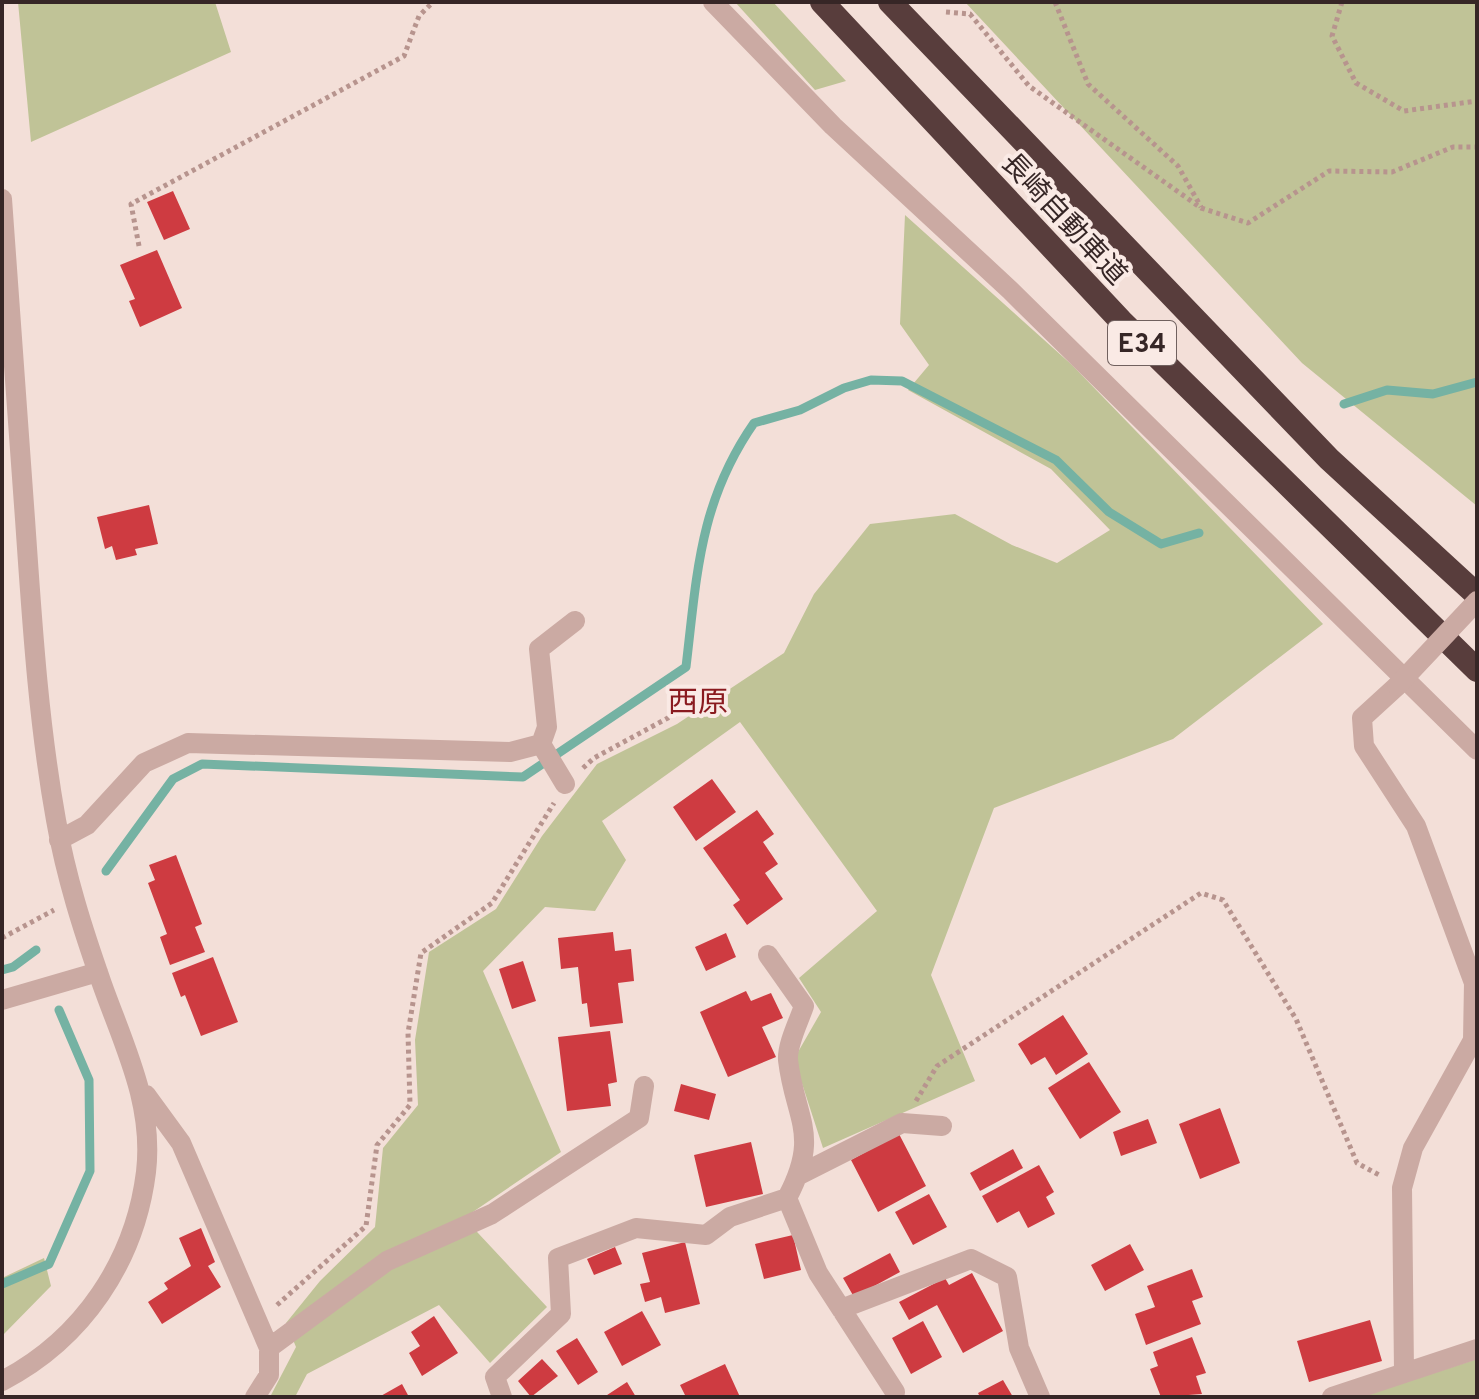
<svg xmlns="http://www.w3.org/2000/svg" width="1479" height="1399" viewBox="0 0 1479 1399" font-family="Overpass,'Noto Sans JP',sans-serif">
	<style>
		.green { fill: #c0c397 }
		.lines { fill: none; stroke-linecap: round; stroke-linejoin: round }
		.stream { stroke: #75b2a3; stroke-width: 9 }
		.building { fill: #ce3b41 }
		.path { stroke: #b7948e; stroke-width: 5; stroke-dasharray: 4 4; stroke-linecap: butt }
		.minor { stroke: #cbaaa3; stroke-width: 20 }
		.highway { stroke: #583d3c; stroke-width: 24 }
		.minor-bridge { stroke: #cbaaa3; stroke-width: 20 }
		.labels { text-anchor: middle; stroke-width: 8; stroke-linejoin: round; paint-order: stroke }
		.shield { fill: #faeae5; stroke: #71615f; stroke-width: 2 }
		.shield-label { font-size: 26px; font-weight: bold; fill: #362626 }
		.street-label { font-size: 28px; fill: #362626; stroke: #faeae5 }
		.neighbourhood-label { font-size: 30px; fill: #8a1a1f; stroke: #faeae5 }
	</style>
	<rect width="100%" height="100%" fill="#f3dfd8"/>
	<path class="green" d="M18 2H215L231 52 31 142Z
		M735 2H773L846 81 815 90Z
		M965 2H1477V506L1302 363Z
		M905 215 1072 365 1323 624 1173 739 994 808 931 975 975 1081 823 1148 794 1059 821 1012 799 978 877 911 740 722 602 821 626 860 595 911 545 907 483 971 561 1152 464 1218 547 1307 490 1363 439 1305 307 1374 295 1397H270L296 1347 286 1323 320 1281 375 1227 383 1148 418 1105 415 1040 429 952 496 909 542 836 597 764 677 724 784 653 814 594 870 524 955 514 1012 545 1057 563 1110 530 1051 469 908 390 929 365 900 324Z
		M44 1258 51 1286 2 1336V1278Z
		M1477 1359V1397H1359Z"/>
	<g class="lines">
		<path class="stream" d="M1344 404 1387 390 1433 394 1477 382
			M106 871 173 779 202 764 523 777 686 667C697 575 699 502 754 423L800 410 844 388 871 380 902 381 1056 460 1109 512 1161 544 1199 533
			M2 970 13 967 36 950
			M2 1284 49 1264 90 1171 89 1080 59 1010"/>
	</g>
	<path class="building" d="M173 191 190 229 164 240 147 202Z
		M157 250 182 308 140 327 129 301 135 299 120 265Z
		M149 505 158 544 135 549 137 555 116 560 112 546 105 549 97 517Z
		M712 779 736 812 696 841 673 807Z
		M757 810 774 834 763 842 778 864 765 873 783 899 747 925 733 905 740 900 703 848Z
		M176 855 202 924 195 927 205 952 170 965 160 937 167 934 148 883 155 880 149 865Z
		M613 932 615 951 631 949 634 981 618 983 623 1023 590 1027 587 1003 582 1004 578 967 561 969 558 938Z
		M726 933 736 957 706 971 695 947Z
		M213 957 238 1022 201 1036 185 995 181 997 172 973Z
		M523 961 536 1001 512 1009 499 969Z
		M746 991 751 1001 771 993 783 1018 762 1027 776 1057 728 1077 700 1012Z
		M1063 1015 1088 1054 1056 1075 1045 1057 1031 1065 1018 1044Z
		M610 1031 617 1082 608 1084 611 1106 567 1111 558 1037Z
		M1089 1062 1121 1112 1080 1139 1048 1088Z
		M681 1084 716 1094 709 1120 674 1111Z
		M1220 1108 1240 1163 1200 1179 1179 1124Z
		M1148 1119 1157 1143 1121 1156 1113 1132Z
		M899 1134 926 1186 878 1212 851 1160Z
		M751 1142 763 1194 706 1207 694 1155Z
		M1013 1149 1023 1168 980 1191 970 1173Z
		M1039 1165 1054 1192 1046 1197 1055 1214 1028 1228 1019 1211 997 1223 982 1196Z
		M929 1194 947 1227 913 1245 895 1212Z
		M201 1228 215 1262 208 1266 221 1287 162 1324 148 1302 168 1289 164 1283 191 1266 179 1238Z
		M793 1235 801 1270 764 1279 755 1244Z
		M685 1242 700 1304 665 1313 661 1297 645 1302 640 1284 650 1282 642 1253Z
		M1130 1244 1144 1270 1105 1291 1091 1265Z
		M615 1247 622 1264 594 1275 587 1259Z
		M890 1253 900 1272 854 1297 843 1278Z
		M1192 1269 1203 1297 1192 1301 1201 1324 1146 1345 1135 1314 1155 1307 1147 1286Z
		M972 1273 1003 1331 963 1353 937 1305 909 1320 899 1302 945 1278 949 1285Z
		M642 1311 661 1345 622 1366 604 1332Z
		M434 1316 458 1353 422 1376 409 1353 420 1346 411 1332Z
		M1370 1320 1382 1361 1309 1382 1297 1341Z
		M923 1321 942 1357 911 1374 892 1338Z
		M1192 1337 1206 1373 1196 1376 1202 1394 1161 1397 1150 1369 1158 1366 1153 1352Z
		M577 1338 598 1372 578 1385 556 1351Z
		M542 1359 558 1376 531 1397 518 1381Z
		M725 1364 740 1397H686L680 1385Z
		M1003 1380 1013 1397H980L978 1393Z
		M627 1382 636 1397H604Z
		M402 1384 409 1397H379Z"/>
	<g class="lines">
		<path class="path" d="M1055 2 1088 84 1178 166 1201 207
			M1342 2 1332 36 1356 83 1404 111 1477 101
			M946 12 970 14 1029 86 1201 208 1248 223 1329 171 1392 172 1453 147H1477
			M139 246 131 204 404 56 419 16 433 2
			M583 768 594 758 701 700
			M2 938 54 910
			M916 1101 937 1066 1201 893 1223 900 1296 1019 1357 1163 1381 1176
			M277 1305 366 1226 377 1145 410 1105 408 1033 421 953 492 903 554 803"/>
		<path class="minor" d="M713 2 833 126 1010 290 1477 750
			M2 199C10 305 17 412 25 519 32 620 38 720 56 820 66 877 83 930 102 984 124 1046 154 1104 146 1172 135 1261 83 1339 2 1381
			M1397 686 1362 718 1364 746 1416 826 1474 983 1473 1040 1413 1148 1402 1188 1404 1371
			M541 744 565 784
			M59 840 87 825 144 763 188 743 510 752 541 744 547 727 539 649 575 621
			M768 955 804 1006C799 1021 787 1044 788 1060 795 1120 821 1134 787 1198
			M2 1000 98 972
			M146 1095 181 1143 269 1348V1375L255 1397
			M799 1175 902 1123 942 1126
			M841 1309 971 1259 1007 1277 1019 1348 1040 1397
			M269 1348 387 1261 492 1214 639 1118 644 1086
			M502 1397 495 1377 561 1314 558 1258 636 1228 706 1235 730 1217 787 1198 818 1273 895 1392 894 1397
			M1332 1397 1477 1349"/>
		<path class="highway" d="M822 2 1121 321 1477 670
			M890 2 1329 459 1477 595"/>
		<path class="minor-bridge" d="M1397 686 1477 601"/>
	</g>
	<g class="labels">
		<rect class="shield" x="1108" y="321" width="68" height="44" rx="6"/>
		<g class="shield-label">
			<text x="1142" y="352">E34</text>
		</g>
		<g class="street-label">
			<text transform="translate(1065 218) rotate(47)" y="10">長崎自動車道</text>
		</g>
		<g class="neighbourhood-label">
			<text x="698" y="712">西原</text>
		</g>
	</g>
	<rect width="1479" height="1399" fill="none" stroke="#362626" stroke-width="8"/>
</svg>
